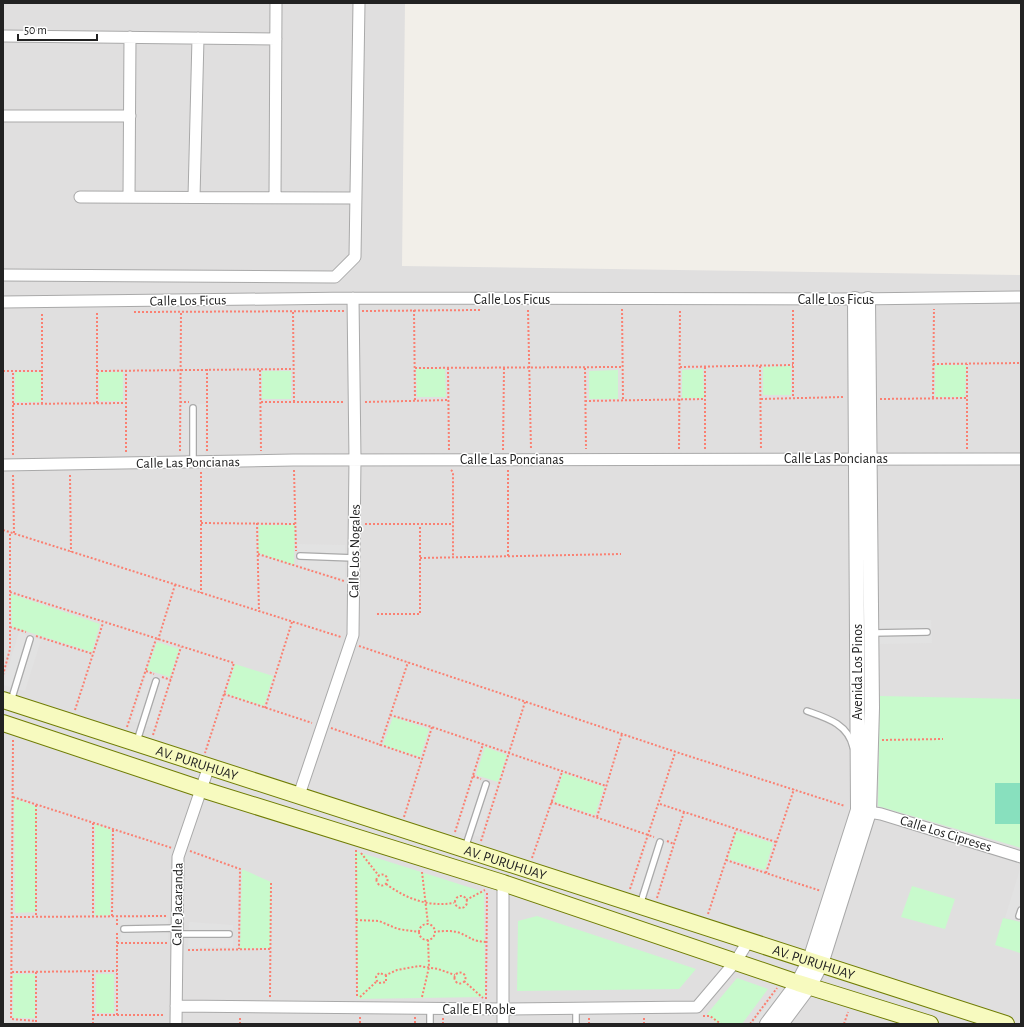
<svg xmlns="http://www.w3.org/2000/svg" width="1024" height="1027" viewBox="0 0 1024 1027" font-family="'Alegreya Sans',sans-serif">
	<style>
		.residential { fill: #e0dfdf }
		.park { fill: #c8facc }
		.pitch { fill: #88e0be }
		.parking { fill: #e2e2e2 }
		.lines { fill: none; stroke-linecap: round; stroke-linejoin: round }
		.service-casing { stroke: #a9a9a9; stroke-width: 8 }
		.minor-casing { stroke: #a9a9a9; stroke-width: 13 }
		.tertiary-casing { stroke: #a9a9a9; stroke-width: 16 }
		.secondary-casing { stroke: #707d05; stroke-width: 18 }
		.path { stroke: #fa8072; stroke-width: 2; stroke-dasharray: 2 2; stroke-linecap: butt }
		.service { stroke: #fff; stroke-width: 5.5 }
		.minor { stroke: #fff; stroke-width: 11 }
		.tertiary { stroke: #fff; stroke-width: 14 }
		.secondary { stroke: #f7fabf; stroke-width: 16 }
		.labels { text-anchor: middle; stroke-width: 3; stroke-linejoin: round; paint-order: stroke }
		.street-label { font-size: 14px; fill: #222; stroke: #fff }
	</style>
	<rect width="100%" height="100%" fill="#f2efe9"/>
	<path class="residential" d="M3 3H405L402 266 1021 275V1024H3Z"/>
	<path class="park" d="M935 365H966L965 397H935Z
		M791 366V395H763V367Z
		M416 369H445L446 397H417Z
		M703 369 704 398H682V370Z
		M618 370V399H589V371Z
		M262 371H291V399H262Z
		M15 372H41V402H15Z
		M99 372H123V401H99Z
		M259 525H295L294 565 258 553Z
		M11 594 100 624 92 652 12 627Z
		M157 642 179 649 170 677 147 670Z
		M235 664 273 676 264 706 226 694Z
		M880 696 1021 699V848L878 806Z
		M393 717 429 729 420 757 383 745Z
		M485 747 507 755 498 782 476 775Z
		M563 773 604 787 595 815 554 802Z
		M14 798 37 807 36 912 15 913Z
		M95 824 111 830 110 915 95 916Z
		M736 832 773 843 765 870 728 859Z
		M355 851 484 892 485 997 358 999Z
		M242 869 271 882 270 948 240 949Z
		M912 886 955 899 945 929 901 917Z
		M537 916 696 969 679 989 517 991 518 921Z
		M1003 918 1021 922 1020 953 995 945Z
		M13 974H35V1018H13Z
		M96 974H114V1013H96Z
		M737 978 768 989 742 1024H718L707 1014Z"/>
	<path class="pitch" d="M995 783H1021V824H995Z"/>
	<path class="parking" d="M181 404H206L205 454H181Z
		M298 544 345 545V579L298 565Z
		M880 620H931L932 643 880 644Z
		M19 632 41 640 25 691 3 685Z
		M147 673 169 681 154 728 132 721Z
		M474 778 496 786 480 837 457 831Z
		M650 837 672 845 655 898 631 890Z
		M1021 866V921L1005 918Z
		M120 918H168V941L121 942Z
		M189 922 233 925V947L188 948Z
		M778 991 784 995 762 1024H753Z"/>
	<g class="lines">
		<defs>
			<path id="service" d="M193 408V462
				M300 556 354 558
				M872 633 927 632
				M11 701 30 639
				M807 711C827 718 848 724 853 747
				M137 741 156 681
				M465 848 486 784
				M640 905 660 842
				M1019 916 1021 910
				M124 929 177 928
				M177 934H229
				M430 1024V1008
				M576 1024V1009"/>
			<path id="minor" d="M3 36 276 39
				M3 116H130
				M80 197 356 198
				M129 197 130 37
				M194 197 198 38
				M275 197 276 3
				M3 275 335 277 355 257 359 3
				M3 302 353 298 855 299 1021 297
				M3 465 293 460 1021 459
				M299 795 353 635 355 460 353 298
				M863 811 881 814 1021 857
				M176 1006 503 1009 697 1007 736 961 749 940
				M176 1024 178 857 209 766
				M503 1024V883"/>
			<path id="tertiary" d="M767 1024 798 983 810 960 858 810 855 299
				M781 1024 810 985 821 964 869 812 872 708 868 299"/>
			<g id="secondary">
				<path id="s1" d="M3 700 1006 1024"/>
				<path d="M3 723 201 789 503 883 798 983 930 1024"/>
			</g>
		</defs>
		<use href="#service" class="service-casing"/>
		<use href="#minor" class="minor-casing"/>
		<use href="#tertiary" class="tertiary-casing"/>
		<use href="#secondary" class="secondary-casing"/>
		<path class="path" d="M622 309 623 400
			M414 310 415 401
			M528 310 531 449
			M793 310V398
			M362 311 480 310
			M134 312 344 311
			M293 312 294 402
			M97 313V403
			M933 364 1021 363
			M760 366 761 450
			M680 367 793 365
			M415 368 622 367
			M448 368 449 451
			M585 368 586 449
			M207 369V452
			M126 370V454
			M260 370 261 451
			M3 371H42
			M97 371 293 369
			M933 398 934 309
			M761 399 843 397
			M880 399 967 398
			M585 401 705 399
			M180 402H189
			M261 402H344
			M365 402 449 400
			M13 404 126 403
			M42 404V313
			M679 449 680 309
			M705 449V367
			M967 449V364
			M503 450 504 368
			M180 451 181 312
			M13 455V371
			M294 470 296 551
			M451 470 453 472V557
			M508 470V556
			M201 472V593
			M13 475 14 533
			M70 475 71 552
			M201 523 295 524
			M257 523 259 612
			M365 524H453
			M3 530 341 637
			M258 554 344 581
			M420 558 621 554
			M10 592 234 663 205 753
			M377 614H420V525
			M10 627 26 632
			M36 636 93 654
			M158 640 175 585
			M359 646 676 752 845 806
			M146 671 154 674
			M3 675 10 649V532
			M162 677 171 680
			M224 694 312 723
			M265 708 292 622
			M75 710 103 623
			M390 715 432 727 606 786
			M127 727 156 639
			M331 728 422 759
			M153 735 181 647
			M13 740 11 1019 36 1021
			M882 740 943 739
			M380 746 408 662
			M473 776 481 779
			M13 797 172 848
			M551 802 654 837
			M660 804 776 842
			M36 805V917
			M404 817 432 727
			M597 817 622 734
			M93 823V916
			M455 832 483 744
			M481 841 525 702
			M667 841 674 844
			M356 850 357 997
			M190 851 240 869 239 949
			M361 853 379 876
			M532 858 562 772
			M726 860 821 891
			M422 872 428 924
			M766 873 794 789
			M376.5 880a5.5 5.5 0 1 1 11 0a5.5 5.5 0 1 1-11 0Z
			M386 884C407 899 428 907 454 903
			M630 889 675 753
			M455 902a6 6 0 1 1 12 0a6 6 0 1 1-12 0Z
			M657 898 684 812
			M466 900 485 890
			M708 914 736 830
			M112 916 113 829
			M12 917 167 916
			M356 920 379 921 398 929 419 932
			M419 932a8 8 0 1 1 16 0a8 8 0 1 1-16 0Z
			M117 925V916
			M434 932C442 931 452 930 460 933 472 938 471 941 486 942
			M117 943H167
			M188 950 270 949
			M12 972 117 971
			M36 972V1024
			M454.5 978a5.5 5.5 0 1 1 11 0a5.5 5.5 0 1 1-11 0Z
			M386 975V982L379 983 377 981 376 977 379 973 386 975 397 970 419 966 438 969 455 975
			M464 981 483 998
			M270 997 271 882
			M360 997 377 981
			M422 997 429 967 428 940
			M486 999 487 892
			M93 1015H165
			M117 1015V933
			M703 1016H710L721 1024
			M360 1017V1024
			M415 1017V1024
			M93 1024V972
			M240 1024V1017
			M443 1024V1018
			M589 1024V1017
			M644 1024V1017
			M750 1024 777 988
			M844 1024 848 1012"/>
		<use href="#service" class="service"/>
		<use href="#minor" class="minor"/>
		<use href="#tertiary" class="tertiary"/>
		<use href="#secondary" class="secondary"/>
	</g>
	<g class="labels">
		<g class="street-label">
			<text x="512" y="304">Calle Los Ficus</text>
			<text x="836" y="304">Calle Los Ficus</text>
			<text transform="translate(188 300) rotate(-1)" y="5">Calle Los Ficus</text>
			<text x="836" y="463">Calle Las Poncianas</text>
			<text x="512" y="464">Calle Las Poncianas</text>
			<text transform="translate(188 462) rotate(-1)" y="5">Calle Las Poncianas</text>
			<text transform="translate(354 551) rotate(-89)" y="5">Calle Los Nogales</text>
			<text transform="translate(857 672) rotate(-90)" y="5">Avenida Los Pinos</text>
			<text dy="5" stroke="none"><textPath href="#s1" startOffset="204">AV. PURUHUAY</textPath></text>
			<text transform="translate(946 833) rotate(17)" y="5">Calle Los Cipreses</text>
			<text dy="5" stroke="none"><textPath href="#s1" startOffset="528">AV. PURUHUAY</textPath></text>
			<text transform="translate(177 904) rotate(-89)" y="5">Calle Jacaranda</text>
			<text dy="5" stroke="none"><textPath href="#s1" startOffset="852">AV. PURUHUAY</textPath></text>
			<text x="479" y="1014">Calle El Roble</text>
		</g>
	</g>
	<rect width="1024" height="1027" fill="none" stroke="#222222" stroke-width="8"/>
	<path d="M18 34v6h79v-6" fill="none" stroke="#222222" stroke-width="2"/>
	<text x="24" y="34" font-size="12" fill="#222222" stroke="#ffffff" stroke-width="3" paint-order="stroke">50 m</text>
</svg>
